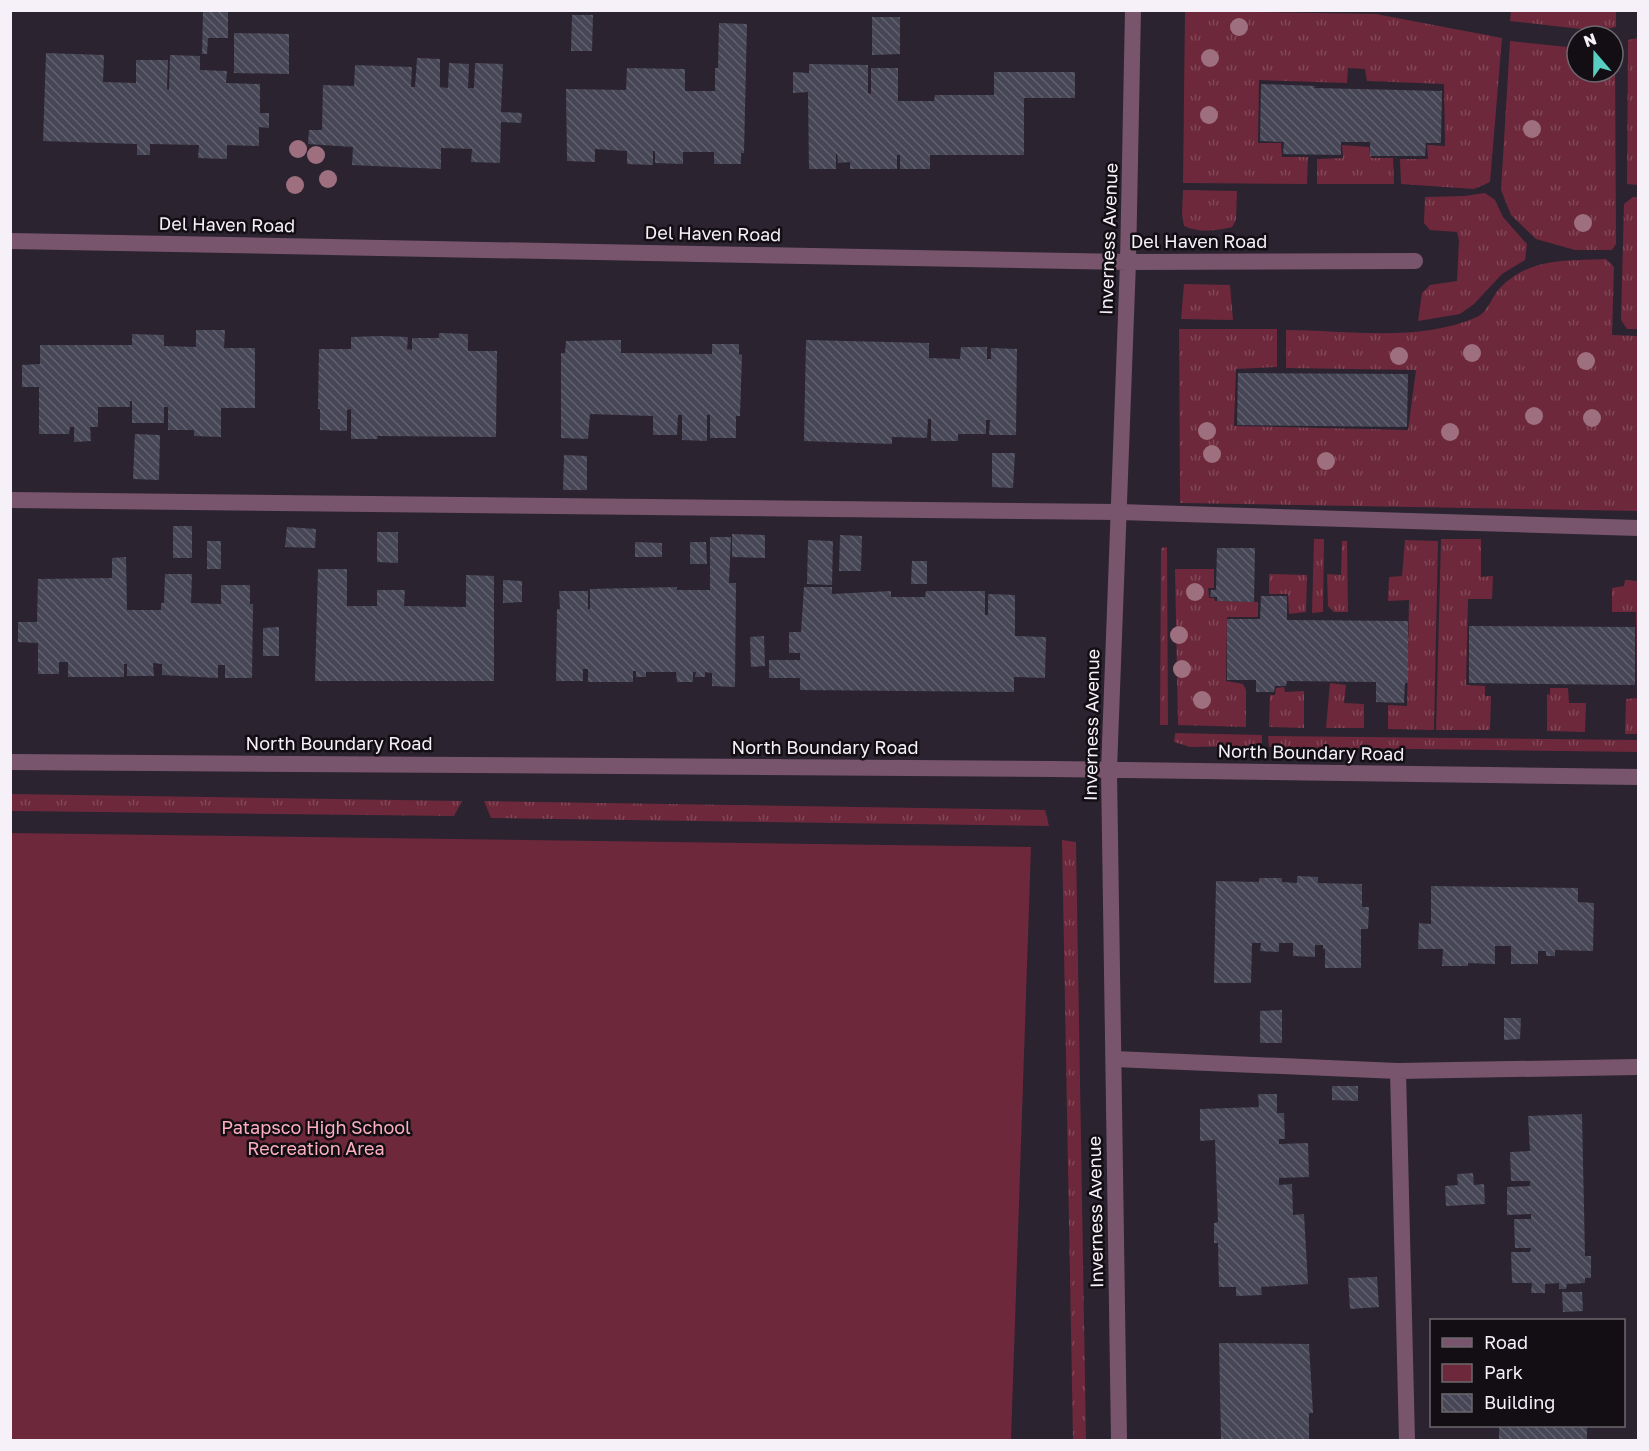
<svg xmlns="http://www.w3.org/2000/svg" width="1649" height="1451" viewBox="0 0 1649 1451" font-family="'Golos Text',sans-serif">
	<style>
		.grass { fill: url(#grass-tufts) }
		.park { fill: #6d283b }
		.building { fill: url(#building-back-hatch) }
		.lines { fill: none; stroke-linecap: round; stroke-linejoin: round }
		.service { stroke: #78556c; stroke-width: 16 }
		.minor { stroke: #78556c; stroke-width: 16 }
		.tree { fill: #9e707f }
		.labels { text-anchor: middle; stroke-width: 5; stroke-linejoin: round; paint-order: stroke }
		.street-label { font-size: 18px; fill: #f6f0f9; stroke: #120e13 }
		.park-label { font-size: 18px; fill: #fdafbf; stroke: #120e13 }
	</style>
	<defs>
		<pattern id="grass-tufts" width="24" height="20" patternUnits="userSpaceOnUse" patternTransform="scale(1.5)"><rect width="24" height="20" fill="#6d283b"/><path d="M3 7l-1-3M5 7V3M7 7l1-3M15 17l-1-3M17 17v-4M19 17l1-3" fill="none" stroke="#824858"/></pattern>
		<pattern id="building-back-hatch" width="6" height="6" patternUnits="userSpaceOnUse" patternTransform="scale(1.5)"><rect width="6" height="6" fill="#474656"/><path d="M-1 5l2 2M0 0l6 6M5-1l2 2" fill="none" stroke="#62616f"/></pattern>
	</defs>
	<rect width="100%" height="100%" fill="#2b2330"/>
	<path class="grass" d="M1185 11 1376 14 1502 38 1490 182 1474 189 1401 184 1400 159H1428L1427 145 1445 146 1444 84 1367 81 1365 69 1348 68 1347 83 1259 80 1258 143H1281L1282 157H1308L1307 184 1183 183Z
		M1511 11H1616V27L1598 31 1510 21Z
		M1638 38V185L1627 184 1628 40Z
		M1510 41 1577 48V72H1613V52H1615L1616 244 1612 250H1575L1536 239 1511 215 1501 190Z
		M1342 145 1369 147 1371 158H1393L1394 184H1317V159L1343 158Z
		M1183 190 1237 191 1236 220 1232 227C1216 231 1199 233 1184 226L1182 215Z
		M1485 193 1495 200 1503 217 1527 244 1525 260 1502 274 1474 304 1460 314 1418 321 1422 293 1430 285 1457 281 1459 240 1457 232 1430 230 1424 223 1425 197 1464 196Z
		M1633 197H1638V329H1627L1621 320 1624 204Z
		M1606 259 1614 267 1612 335 1638 336 1637 439 1638 440V511L1180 503 1179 329H1277V367L1236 369 1234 426 1408 430 1416 370 1286 368V330C1349 330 1417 343 1477 317 1487 313 1492 297 1499 289 1529 257 1566 261 1606 259Z
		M1184 284 1230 285 1233 320 1181 319Z
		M1314 539H1324L1323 612 1312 613Z
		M1441 539H1481V577L1493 576 1492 599H1468L1466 685 1485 686V696H1491L1490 730H1436Z
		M1405 540 1438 541 1434 730 1388 729V705L1407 706 1409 600 1388 601 1389 577 1402 576Z
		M1342 541H1347L1348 612H1334L1328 606 1327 574 1341 575Z
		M1167 547 1168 725H1160L1161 548Z
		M1175 569H1214V588H1208L1209 598H1214L1215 601 1258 602V617H1227L1226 681 1243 684 1246 690V727L1178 725Z
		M1269 574 1307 575 1306 612 1289 614 1288 594H1269Z
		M1625 580 1638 581V734H1625L1626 699 1637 698 1636 612H1612V588L1624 586Z
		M1330 683 1346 685 1344 703 1364 704V728H1326Z
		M1284 687 1285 692 1304 691V728L1269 727 1270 695H1275L1276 688Z
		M1550 688H1568L1569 703H1586L1585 732 1547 731V694L1550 695Z
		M1175 733 1262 735V746L1190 747 1174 742Z
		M1268 736 1638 740V752L1269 747Z
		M11 794 462 801 454 816 11 811Z
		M484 801 1045 810 1049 826 491 818Z
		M1062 840 1076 842 1086 1440H1073Z"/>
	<path class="park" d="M11 833 1031 847 1011 1440H11Z"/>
	<path class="building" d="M203 10H228V38H208L207 54H202Z
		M572 15H593L592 51H571Z
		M872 17H900V54L872 55Z
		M719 23 747 24 744 153H741V164H714V152H683V164L655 163V151H653V165L627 164V151L595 149V162L567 161 566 89 626 90 627 68 685 69V91H715V68H718Z
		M234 33 289 34V74L234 73Z
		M46 53 104 55 103 82 136 83V60H168L167 89 169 90 170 55 200 56V70L227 71 226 83 260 84V113H269V128L259 127V146L227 145V159L198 158 199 145 150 144V155H137V144L43 141Z
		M417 58 440 59V87L448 88 449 63 469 64 468 88H474L475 63 503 64 501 112 522 113 521 123 501 122 500 163 471 162 472 149 441 148V169L352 165 353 147 308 144 309 130H322L323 85 354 86 355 65 412 67 411 87H415Z
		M809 64 868 65V93L871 94V68H898V101H934L935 95H994V72H1075V98H1024V155H930V169H900V155H897V169H850V162L838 163 837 154H836V169H809L808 92 793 93V72L809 73Z
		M1261 84 1315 86 1314 88 1442 91 1441 143H1426L1425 156H1370V142H1341V155L1283 154 1284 142 1260 141Z
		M196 330H225L224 348H255V408H221V437L194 436V430H168V407H164V423H132V401H130V407H98V427H90L91 441 74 442V427H70L69 434H39V387H22V365L40 364V345H132V334L164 335V346L196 347Z
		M439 333 468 334V351H497L496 437 377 436 378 439H351V409L347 410V431L320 430V409H318L319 349H351V337L380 336 408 337 407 349 412 350V338H439Z
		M621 340V353L712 354V344H739V354L742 355 740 416H736V438H710V415H707V441L682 440V415H678L677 435H653V416L590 414 588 439 561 438V353H565L566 341Z
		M806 340 929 343V358L960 359 961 347H987V359H991V348L1017 349 1016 435H989L990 420H986V434H958V441H931V419H928L927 438 892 437V444L804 441Z
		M1238 373 1408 374 1407 427 1237 425Z
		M135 434 160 435 159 480 133 479Z
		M992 453H1015L1013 488 992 487Z
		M564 455 587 456V490H563Z
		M173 526H192V558H173Z
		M287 527 316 529 315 548 285 547Z
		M377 532H398V563L377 562Z
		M732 534 765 535V558L732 557Z
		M840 535 862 536 861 571H839Z
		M710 537H731L729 583H736L735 687 712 686V673L705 672V677H695L696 672H693V682H677L676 672H646V677H636V671H633V682H588V669H583V681H556L557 609H560L559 591H588V609H590V589L677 587V590H710Z
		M808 540 833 541 832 585 807 584Z
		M207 541H221V569H207Z
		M635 542 662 543V557H635Z
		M690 542H706L707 564H690Z
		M1217 548H1255L1254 602 1217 601V597H1210L1211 590H1216Z
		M126 557 127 610H161V603H164L165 574H192L191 603 221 604V585H250V604H253L252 678H225V665H218V678L162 675V664L153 663 154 676H127V664H124V677H68V662H59V674H38V643L18 642V622H37L38 579 112 578V558Z
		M912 561H927V584H911Z
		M318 569H347V606H377V590H405L404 606 466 607V575L494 576V681H315Z
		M503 580 522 581V602L503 603Z
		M804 587H832V594L891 591V597H925L926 591H985V615H988V594L1015 595V636L1046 637 1045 678 1014 677V692L800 690V678H769V660H800V653H789V632H801Z
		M1261 596H1287V620L1408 621V683H1405L1404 703 1376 702V682L1287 681 1286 686H1275L1274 692H1256V680H1227V619H1260Z
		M1469 626 1635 627V685L1469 683Z
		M279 627V656H263V628Z
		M764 636 765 666 751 667 750 637Z
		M1297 876 1318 877V883L1362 884V907H1369L1368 929H1361V968H1325V949H1323V945H1315V957L1293 956V943H1279V952L1260 951 1261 943H1252L1251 983H1214L1216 881 1259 882V878H1282V882L1297 883Z
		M1431 886 1578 888V902L1594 903 1593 951 1555 950V956H1546V951H1538V964H1511V946H1495V964L1468 963V966H1442L1443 949H1418L1419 923 1431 924Z
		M1282 1010V1043H1260V1011Z
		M1504 1018H1521L1520 1039 1504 1040Z
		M1332 1086H1358V1101L1332 1100Z
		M1258 1094H1277V1113H1284L1285 1139H1279V1144L1308 1143 1309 1177 1279 1178V1185L1292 1184 1293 1215 1304 1214 1308 1284 1261 1287 1262 1295 1236 1296V1287H1219L1218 1243H1214V1223L1218 1222 1215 1140 1200 1141V1109L1259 1107Z
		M1582 1114 1585 1256H1591V1278H1585V1283L1567 1284 1566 1289H1559V1283L1545 1284V1293H1531L1532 1283H1512L1511 1252H1530L1531 1248H1515L1514 1219H1531V1214L1507 1215V1187L1530 1186V1181H1511L1510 1152 1530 1151 1528 1116Z
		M1473 1173 1474 1185 1484 1184 1485 1204 1446 1206 1445 1186 1458 1185 1457 1174Z
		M1377 1277 1379 1307 1350 1309 1348 1278Z
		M1562 1292H1582L1583 1311 1563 1312Z
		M1219 1343 1309 1344 1313 1413H1309V1440H1221Z
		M1499 1426H1587V1440H1499Z"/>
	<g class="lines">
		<path class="service" d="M1128 262 1415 261
			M10 500 1119 512 1638 528
			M1114 1059 1398 1071 1638 1067
			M1398 1071 1407 1440"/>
		<path class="minor" d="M10 241 1128 262
			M10 762 1053 769 1638 777
			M1119 1440 1109 770 1128 262 1133 10"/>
	</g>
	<g class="tree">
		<circle cx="1239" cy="27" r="9"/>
		<circle cx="1210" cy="58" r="9"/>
		<circle cx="1209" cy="115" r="9"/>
		<circle cx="1532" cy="129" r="9"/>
		<circle cx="298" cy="149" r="9"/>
		<circle cx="316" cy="155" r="9"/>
		<circle cx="328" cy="179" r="9"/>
		<circle cx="295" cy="185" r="9"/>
		<circle cx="1583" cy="223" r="9"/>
		<circle cx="1472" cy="353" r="9"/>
		<circle cx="1399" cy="356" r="9"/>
		<circle cx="1586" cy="361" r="9"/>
		<circle cx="1534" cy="416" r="9"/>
		<circle cx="1592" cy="418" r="9"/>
		<circle cx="1207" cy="431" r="9"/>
		<circle cx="1450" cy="432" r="9"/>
		<circle cx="1212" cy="454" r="9"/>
		<circle cx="1326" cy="461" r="9"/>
		<circle cx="1195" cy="592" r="9"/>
		<circle cx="1179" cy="635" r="9"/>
		<circle cx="1182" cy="669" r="9"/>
		<circle cx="1202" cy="700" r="9"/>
	</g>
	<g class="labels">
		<g class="street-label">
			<text transform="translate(227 225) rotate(1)" y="6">Del Haven Road</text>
			<text transform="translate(713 234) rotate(1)" y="6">Del Haven Road</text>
			<text transform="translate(1109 239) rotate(-88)" y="6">Inverness Avenue</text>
			<text x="1199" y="248">Del Haven Road</text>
			<text transform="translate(1092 725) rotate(-89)" y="6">Inverness Avenue</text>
			<text x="339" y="750">North Boundary Road</text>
			<text x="825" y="754">North Boundary Road</text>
			<text transform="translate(1311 753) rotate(1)" y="6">North Boundary Road</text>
			<text transform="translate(1096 1212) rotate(-91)" y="6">Inverness Avenue</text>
		</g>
		<g class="park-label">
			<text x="316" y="1134">Patapsco High School<tspan x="316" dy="21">Recreation Area</tspan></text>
		</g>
	</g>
	<rect width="1649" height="1451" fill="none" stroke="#f6f0f9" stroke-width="24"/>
	<rect x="1430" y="1319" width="195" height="108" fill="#120e13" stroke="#6d686f" stroke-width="1.5"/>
	<rect x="1442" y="1338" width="30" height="9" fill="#78556c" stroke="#6d686f" stroke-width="1.5"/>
	<text x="1484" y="1349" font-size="18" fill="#f6f0f9">Road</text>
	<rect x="1442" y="1364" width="30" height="18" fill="#6d283b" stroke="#6d686f" stroke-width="1.5"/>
	<text x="1484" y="1379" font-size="18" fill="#f6f0f9">Park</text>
	<rect x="1442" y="1394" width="30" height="18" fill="url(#building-back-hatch)" stroke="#6d686f" stroke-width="1.5"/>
	<text x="1484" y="1409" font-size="18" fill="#f6f0f9">Building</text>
	<g transform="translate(1595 54) rotate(340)"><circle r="28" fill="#120e13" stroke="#6d686f" stroke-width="1.5"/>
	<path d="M0-4.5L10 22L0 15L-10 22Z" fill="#57cec1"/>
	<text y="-9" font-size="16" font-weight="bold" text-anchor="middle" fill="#f6f0f9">N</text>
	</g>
</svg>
